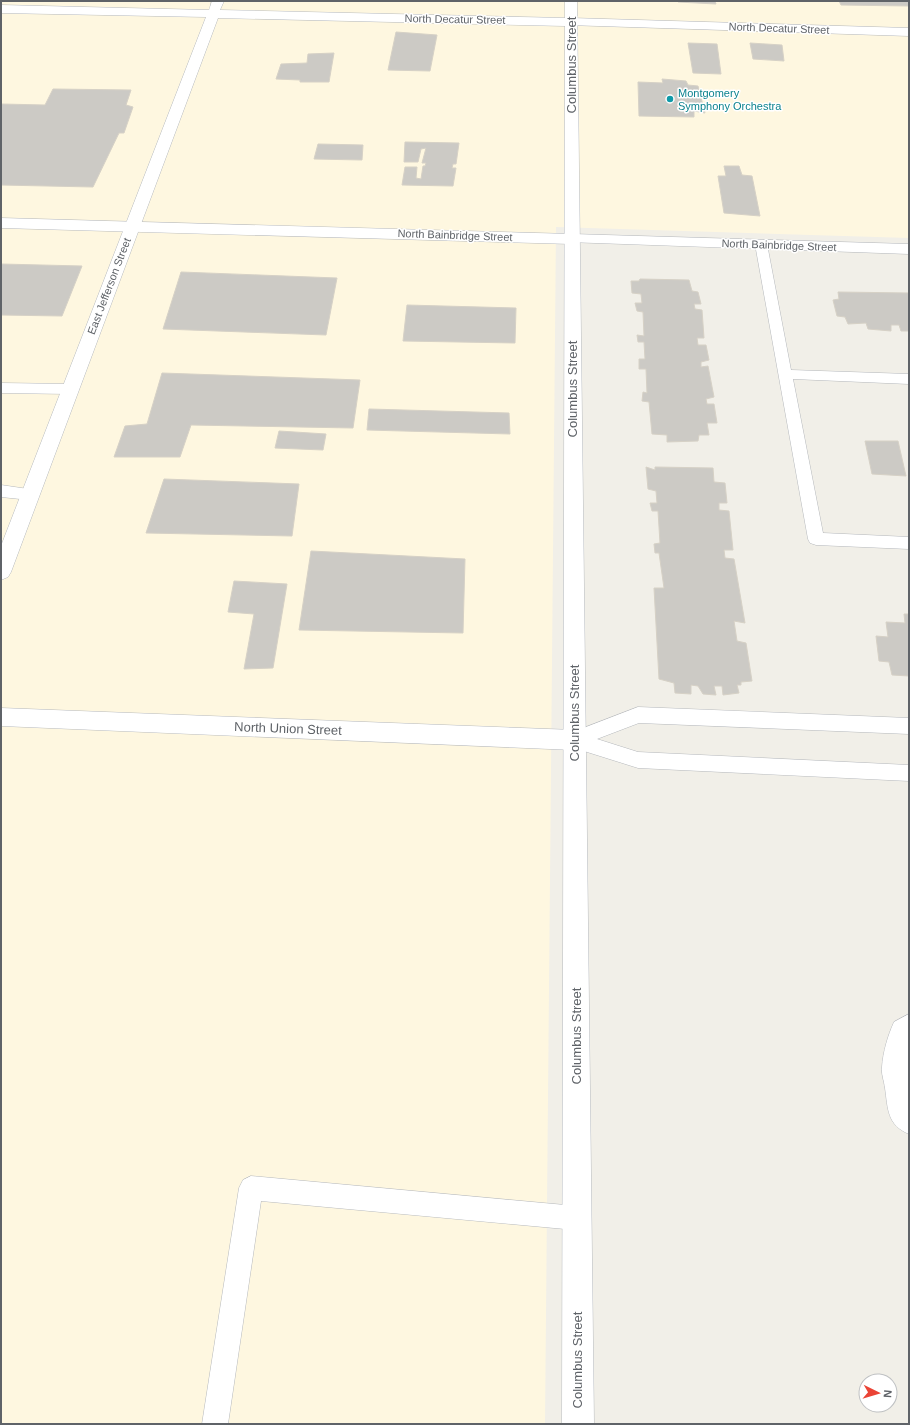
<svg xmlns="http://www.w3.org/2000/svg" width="910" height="1425" viewBox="0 0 910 1425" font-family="Arial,sans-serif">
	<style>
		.commercial { fill: #fef7e0 }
		.building { fill: #cccac5; stroke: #d6d1c6 }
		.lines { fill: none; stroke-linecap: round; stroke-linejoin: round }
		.service-casing { stroke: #b5b8bc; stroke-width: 1 }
		.minor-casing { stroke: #b5b8bc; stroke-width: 1 }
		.tertiary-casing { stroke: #b5b8bc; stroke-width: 1 }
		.secondary-casing { stroke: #b6babf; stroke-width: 1 }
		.service { fill: #fff; fill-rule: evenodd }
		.minor { fill: #fff; fill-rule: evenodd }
		.tertiary { fill: #fff; fill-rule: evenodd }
		.secondary { fill: #fff; fill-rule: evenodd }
		.culture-dot { fill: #0f9aa8; stroke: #fff; stroke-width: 1.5 }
		.labels { text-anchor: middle; stroke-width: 3; stroke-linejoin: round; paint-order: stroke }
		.far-street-label { font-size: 11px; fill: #5f6368; stroke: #fff }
		.far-culture-label { font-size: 11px; fill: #0d838f; stroke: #fff; text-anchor: start }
		.street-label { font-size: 13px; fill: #5f6368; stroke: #fff }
	</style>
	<rect width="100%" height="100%" fill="#f1efe8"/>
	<path class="commercial" d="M1 1H909V238L556 227 545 1424H1Z"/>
	<path class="building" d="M678 1H715L716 4 678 2Z
		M839 1H909V6L841 5Z
		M396 32 437 35 430 71 388 70Z
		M688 43 717 44 721 74 693 73Z
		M750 43 782 45 784 61 753 59Z
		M334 53 329 82H300V80L276 79 281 64 307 63 308 54Z
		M662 79 686 81 688 85 698 86 705 113 694 111V117L639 116 638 82 663 83Z
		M53 89 131 90 126 105 133 107 124 133H119L93 187 1 185V104L45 105Z
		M405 142 459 143 456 164H453L452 168H456L453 186 402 185 405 167H417L416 178 421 179 423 166H425L426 163H422L426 148 421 149 418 162H404Z
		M318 144 363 145 362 160 314 159Z
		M724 166H739L742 175 752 176 760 216 724 213 718 176H726Z
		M1 264 82 266 62 316 1 315Z
		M181 272 337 278 326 335 163 329Z
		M640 279 689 280 692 291 698 292 701 304H694L695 309 702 310 704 338H697L698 345H706L709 360 701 362V367L708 366 714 397 706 399 707 404H714L717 423H707L709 435H699L698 441 667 442V435L652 434 649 402 642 401 643 392 647 393 646 369H639V359H645L644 342H638L637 335 644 336 643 312 637 311 635 303H642L641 294 632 293 631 281H639Z
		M838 292 909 293V331H901L899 325H891V331L868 329 866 323 848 324 845 317 837 316 833 300 839 299Z
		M407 305 516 308 515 343 403 341Z
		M162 373 360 380 353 428 191 425 180 457H114L125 426 147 424Z
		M369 409 509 413 510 434 367 430Z
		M279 431 326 434 323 450 275 448Z
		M865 441H898L906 476 872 474Z
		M646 467 655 470V467L713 468 714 482 725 483 727 503H719V510L729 511 733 550H724L725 558 734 559 745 623 734 621 737 641 746 643 752 681 741 682V685H737L739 693 723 695 722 686H714L716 695 703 694 698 686 691 685V694L675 693 674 683 659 679 654 588H664L659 553H655L654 544 660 543 658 511H652L650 503H657L656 491 648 489Z
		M164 479 299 484 292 536 146 533Z
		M311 551 465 559 463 633 299 630Z
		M234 581 287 584 273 668 244 669 254 614 228 612Z
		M904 614H909V676L892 675 889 662 879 661 876 636 888 637 886 622 905 623Z"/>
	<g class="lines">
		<defs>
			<path id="service" d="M761 240 765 241 767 244 791 370 909 374V384L793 379 823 533 909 537V549L816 545 810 543 808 539 755 244 757 241Z
				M1 383 70 384 75 386 77 389 75 392 70 394 1 393Z
				M1 485 35 490 38 494 35 498 30 500 1 497Z
				M638 707 909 718V734L639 723 597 739 638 752 909 765V781L638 768 568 746 565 740 568 734Z
				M251 1176 576 1206 584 1210 588 1218 584 1226 576 1230 261 1201 228 1424H202L239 1188 243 1180Z"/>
			<path id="minor" d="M572 234 909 244V254L567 242 564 239 567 236Z
				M1 708 574 730 582 733 585 740 582 747 574 750 1 726Z
				M909 1014V1134C887 1125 888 1109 885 1088 884 1081 881 1073 882 1067 883 1052 888 1035 894 1022Z"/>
			<path id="tertiary" d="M571 18 909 28V36L567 25 565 22 567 19Z
				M1 218 572 234 577 236 580 239 577 242 572 244 1 228Z"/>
			<path id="secondary" d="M212 1H224L220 10 565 18V1H577L594 1424H562L565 26 218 18 11 572 8 577 1 580V546L206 17 1 13V5L209 10Z"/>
		</defs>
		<use href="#service" class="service-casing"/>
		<use href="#minor" class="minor-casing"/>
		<use href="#tertiary" class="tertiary-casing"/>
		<use href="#secondary" class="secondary-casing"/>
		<use href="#service" class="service"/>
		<use href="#minor" class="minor"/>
		<use href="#tertiary" class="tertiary"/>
		<use href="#secondary" class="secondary"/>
	</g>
	<circle class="culture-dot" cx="670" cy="99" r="4"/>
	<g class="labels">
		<g class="far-street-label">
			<text transform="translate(455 19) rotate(1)" y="4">North Decatur Street</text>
			<text transform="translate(779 28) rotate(2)" y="4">North Decatur Street</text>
			<text transform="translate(455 235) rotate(2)" y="4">North Bainbridge Street</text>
			<text transform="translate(779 245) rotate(2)" y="4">North Bainbridge Street</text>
			<text transform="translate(109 286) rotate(-69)" y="4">East Jefferson Street</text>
		</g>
		<g class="far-culture-label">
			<text x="678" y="97">Montgomery<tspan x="678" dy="13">Symphony Orchestra</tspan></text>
		</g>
		<g class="street-label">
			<text transform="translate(571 65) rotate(-90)" y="5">Columbus Street</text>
			<text transform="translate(572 389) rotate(-90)" y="5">Columbus Street</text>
			<text transform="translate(574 713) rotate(-90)" y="5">Columbus Street</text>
			<text transform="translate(288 728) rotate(2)" y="5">North Union Street</text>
			<text transform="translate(576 1036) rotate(-90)" y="5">Columbus Street</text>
			<text transform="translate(577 1360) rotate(-90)" y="5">Columbus Street</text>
		</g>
	</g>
	<rect width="910" height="1425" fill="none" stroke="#5f6368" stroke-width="4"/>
	<g transform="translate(878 1393) rotate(95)"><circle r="19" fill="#ffffff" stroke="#bfc1c3"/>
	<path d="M0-3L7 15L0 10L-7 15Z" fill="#ea4335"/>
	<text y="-6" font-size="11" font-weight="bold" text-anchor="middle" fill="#5f6368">N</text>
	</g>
</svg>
